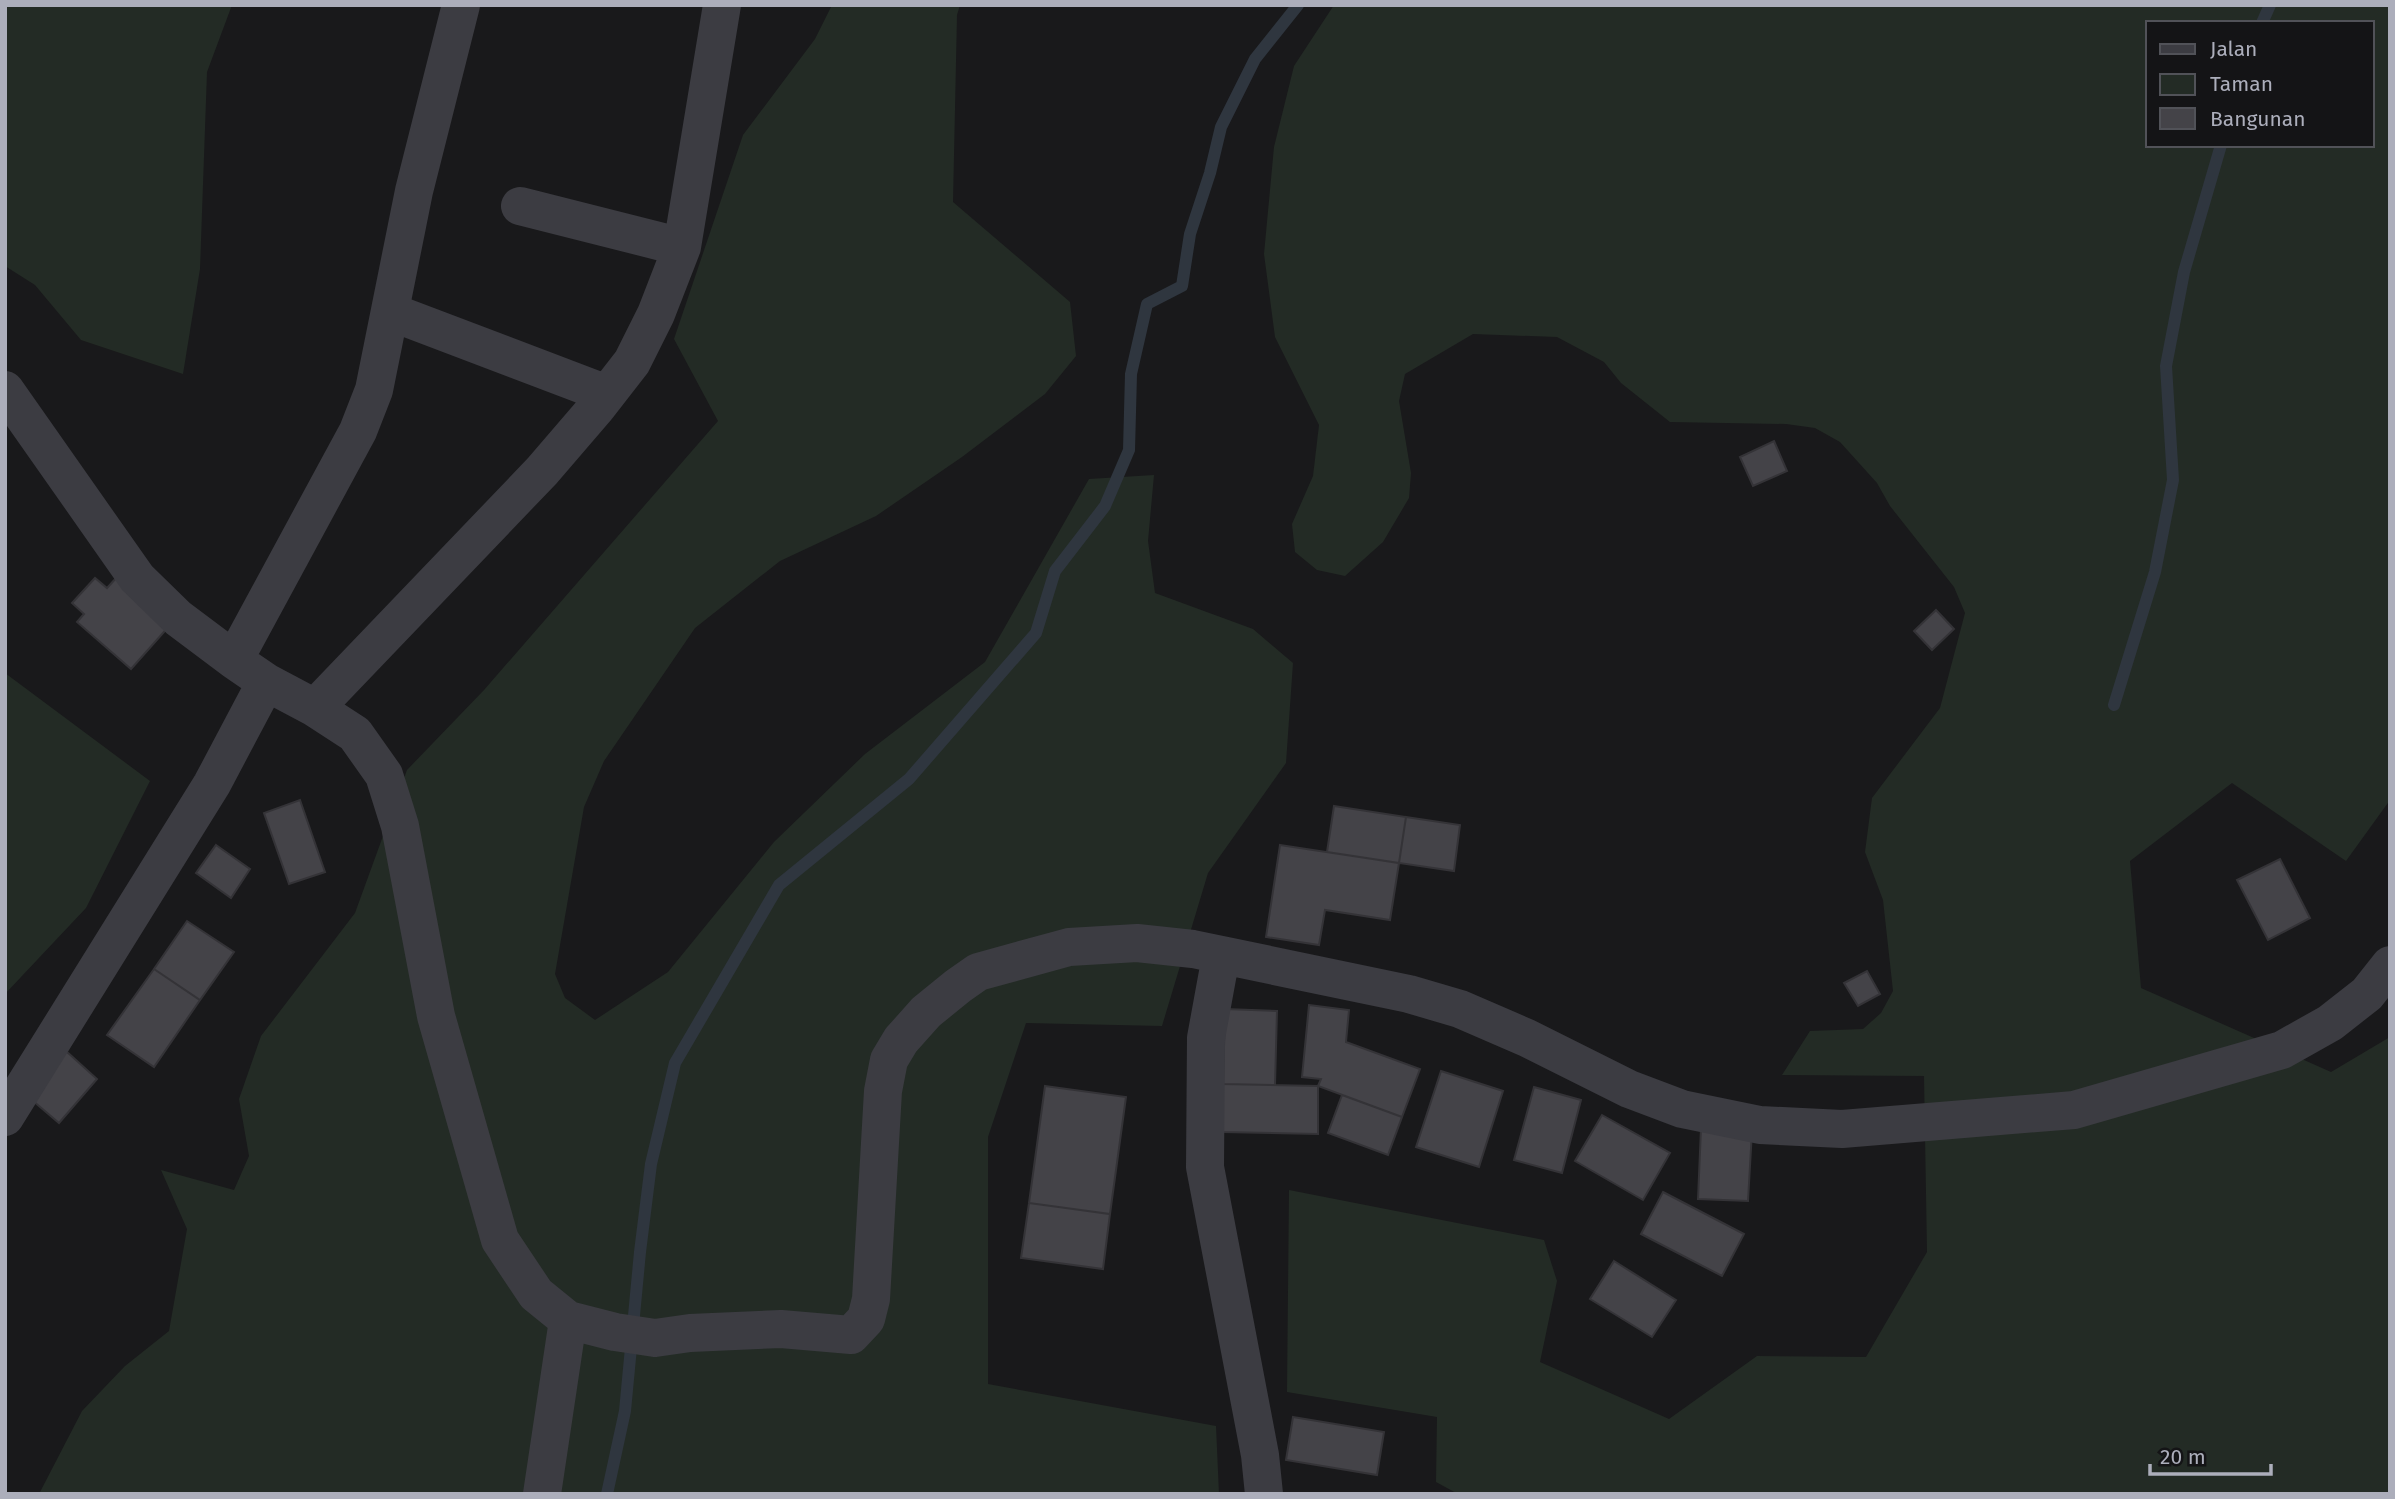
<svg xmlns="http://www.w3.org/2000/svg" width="2395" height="1499" viewBox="0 0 2395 1499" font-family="'Fira Sans',sans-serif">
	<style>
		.green { fill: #232b25; fill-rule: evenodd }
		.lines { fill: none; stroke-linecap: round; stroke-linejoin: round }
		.stream { stroke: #2f363f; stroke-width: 12 }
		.building { fill: #444348; stroke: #343337; stroke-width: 2 }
		.minor { stroke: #3c3c42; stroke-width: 38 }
	</style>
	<rect width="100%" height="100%" fill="#19191b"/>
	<path class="green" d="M5 5H232L207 72 200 269 183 374 81 340 35 285 5 266Z
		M832 5H960L957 15 953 202 1070 302 1076 356 1045 394 962 457 876 516 780 561 695 628 604 761 584 807 555 974 565 998 595 1020 668 972 774 842 865 754 985 662 1089 479 1154 475 1148 541 1155 593 1253 629 1293 663 1286 763 1208 873 1162 1026 1026 1023 988 1137V1384L1216 1426 1219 1494H39L82 1411 125 1366 169 1331 187 1229 161 1170 234 1190 249 1156 239 1099 261 1036 355 913 407 770 484 690 718 421 674 339 743 135 815 39Z
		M1334 5H2390V800L2346 861 2232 783 2130 861 2141 988 2331 1072 2390 1037V1494H1458L1436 1482 1437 1417 1287 1392 1289 1190 1544 1240 1557 1281 1540 1362 1669 1419 1757 1356 1866 1357 1927 1252 1924 1076 1782 1075 1810 1031 1863 1029 1881 1013 1893 991 1883 900 1865 852 1872 798 1940 708 1965 613 1954 587 1890 506 1877 483 1840 442 1815 428 1786 424 1670 422 1621 383 1604 362 1557 337 1473 334 1405 374 1399 401 1411 473 1409 498 1383 542 1345 576 1317 570 1295 552 1292 524 1313 476 1319 425 1275 337 1264 254 1274 147 1294 66ZM2148 23H2372V145H2148Z
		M5 673 150 781 86 908 5 994Z"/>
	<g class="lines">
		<path class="stream" d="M2262 23 2270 5
			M2114 705 2155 572 2173 480 2166 366 2184 272 2221 145
			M607 1494 625 1411 640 1252 651 1164 675 1063 779 885 909 779 1036 633 1055 571 1105 506 1129 450 1131 374 1147 304 1182 286 1190 234 1210 173 1221 127 1255 59 1298 5"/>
	</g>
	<path class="building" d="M1774 441 1787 471 1753 486 1740 457Z
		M118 576 171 624 131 669 77 622 84 614 72 603 95 578 107 588Z
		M1936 610 1954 629 1932 650 1914 631Z
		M300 800 325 872 289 884 264 813Z
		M1334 806 1406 817 1399 863 1327 852Z
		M1406 817 1460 825 1454 871 1399 863Z
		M216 845 250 869 231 898 196 873Z
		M1280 845 1399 863 1390 920 1325 910 1319 945 1266 937Z
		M2280 859 2310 918 2268 940 2237 880Z
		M187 921 234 952 200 1000 154 969Z
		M154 969 200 1000 154 1067 107 1035Z
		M1867 971 1880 994 1858 1006 1844 983Z
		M1309 1005 1349 1010 1346 1042 1420 1069 1402 1117 1318 1086 1321 1079 1302 1077Z
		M1225 1009 1277 1011 1275 1085 1223 1084Z
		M66 1051 97 1079 59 1123 26 1095Z
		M1441 1071 1503 1091 1479 1167 1416 1147Z
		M1223 1084 1318 1086V1134L1222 1132Z
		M1045 1086 1126 1097 1110 1214 1029 1203Z
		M1534 1087 1581 1100 1562 1173 1514 1160Z
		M1342 1095 1402 1117 1388 1155 1328 1133Z
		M1602 1115 1670 1153 1643 1200 1575 1161Z
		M1701 1128 1752 1131 1748 1201 1698 1199Z
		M1663 1192 1744 1234 1722 1276 1641 1234Z
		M1029 1203 1110 1214 1103 1269 1021 1258Z
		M1614 1261 1676 1300 1652 1337 1590 1299Z
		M1293 1417 1384 1432 1377 1475 1286 1460Z"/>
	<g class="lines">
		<path class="minor" d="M520 206 682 247
			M391 312 607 394
			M5 390 137 578 178 618 234 660 266 682 315 708 355 734 384 775 400 826 436 1016 500 1240 536 1294 568 1320 615 1332 655 1338 690 1333 781 1329 851 1335 866 1319 871 1299 883 1091 889 1060 901 1040 926 1012 958 986 978 972 1069 947 1137 943 1193 949 1409 994 1460 1009 1527 1038 1629 1089 1682 1109 1760 1125 1842 1129 2074 1110 2282 1050 2330 1023 2367 994 2390 965
			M234 660 358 431 374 390 414 191 461 5
			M315 708 542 471 597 407 632 362 656 314 682 247 722 5
			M1221 956 1206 1038 1205 1167 1260 1455 1264 1494
			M5 1117 212 784 266 682
			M542 1494 568 1320"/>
	</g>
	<rect width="2395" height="1499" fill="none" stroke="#acaebb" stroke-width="14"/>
	<rect x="2146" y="21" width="228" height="126" fill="#141416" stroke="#515258" stroke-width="2"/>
	<rect x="2160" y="44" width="35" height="10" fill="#3c3c42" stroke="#515258" stroke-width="2"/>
	<text x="2210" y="56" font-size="21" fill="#acaebb">Jalan</text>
	<rect x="2160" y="74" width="35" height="21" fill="#232b25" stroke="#515258" stroke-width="2"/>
	<text x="2210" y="91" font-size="21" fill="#acaebb">Taman</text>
	<rect x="2160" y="108" width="35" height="21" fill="#444348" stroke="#515258" stroke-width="2"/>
	<text x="2210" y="126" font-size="21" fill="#acaebb">Bangunan</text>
	<path d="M2150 1464v10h121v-10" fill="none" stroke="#acaebb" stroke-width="3.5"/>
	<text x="2160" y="1464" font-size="21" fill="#acaebb" stroke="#141416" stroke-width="5" paint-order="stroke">20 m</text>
</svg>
